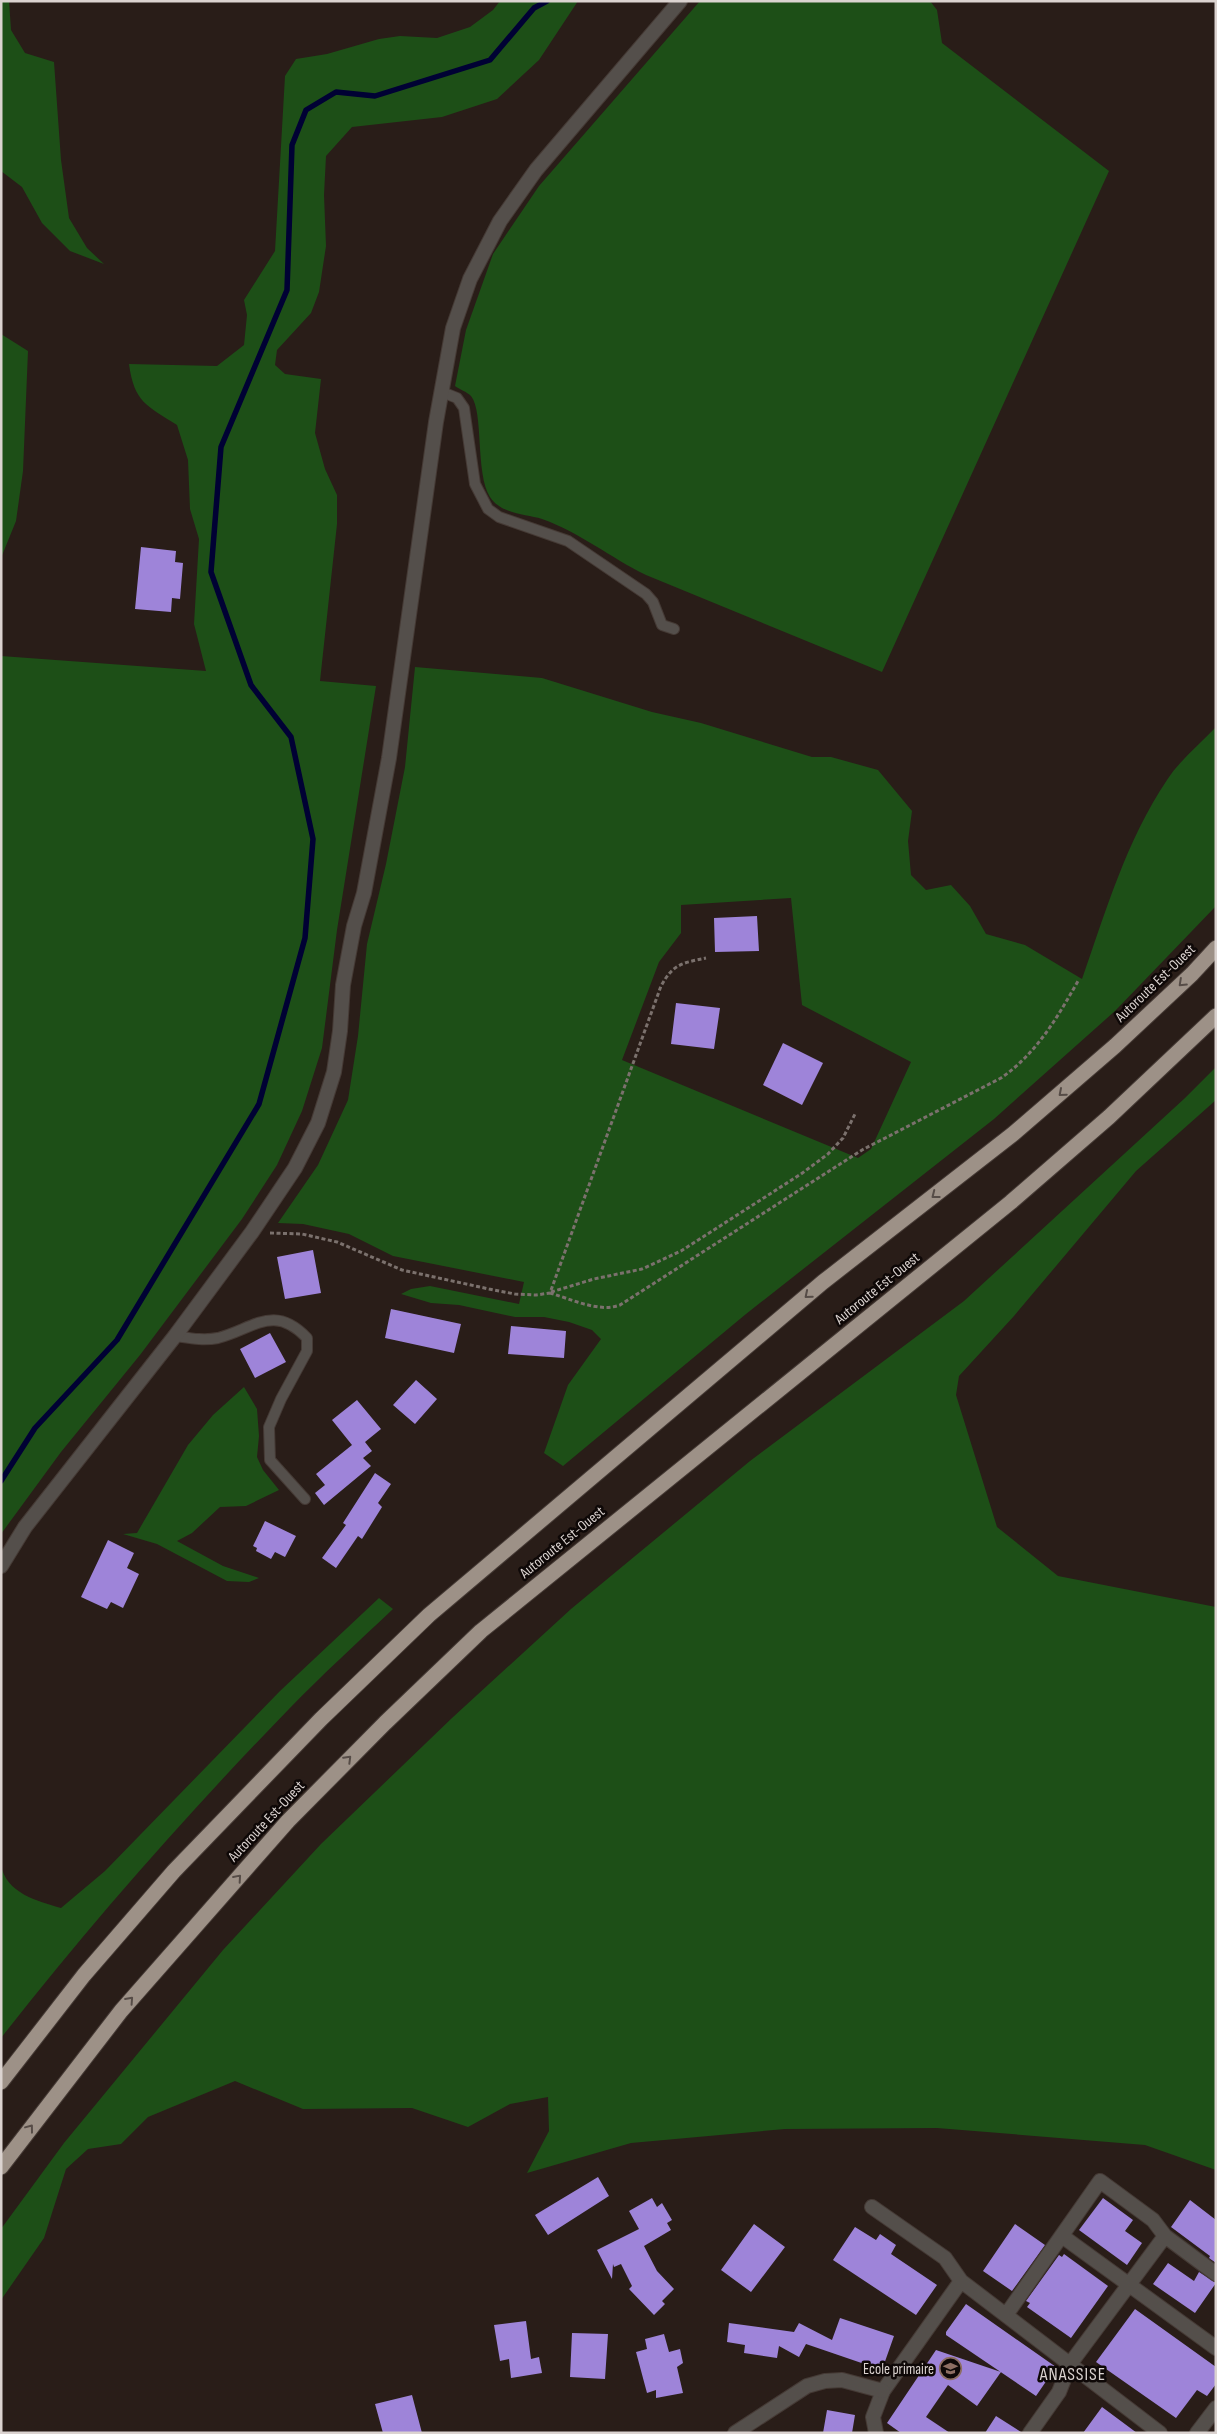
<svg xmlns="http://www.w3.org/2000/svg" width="1217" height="2434" viewBox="0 0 1217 2434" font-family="'Sofia Sans Condensed',sans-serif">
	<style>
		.green { fill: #1d4f17; fill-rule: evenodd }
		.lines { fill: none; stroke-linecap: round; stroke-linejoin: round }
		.stream { stroke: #000134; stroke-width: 5.5 }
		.building { fill: #9e84d9 }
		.service-casing { stroke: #453a35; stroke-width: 12 }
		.minor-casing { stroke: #453a35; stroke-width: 16 }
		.tertiary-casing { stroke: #453a35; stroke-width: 16 }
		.motorway-casing { stroke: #453a35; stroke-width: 17 }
		.path { stroke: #7b716d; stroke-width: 3; stroke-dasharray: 4 2.5; stroke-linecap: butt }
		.service { stroke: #544f4b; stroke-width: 10 }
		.minor { stroke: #544f4b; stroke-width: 14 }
		.tertiary { stroke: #544f4b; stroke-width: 14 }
		.motorway { stroke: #9d9187; stroke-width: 15 }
		.oneway { stroke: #564c47 }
		.labels { text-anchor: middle; stroke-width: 5; stroke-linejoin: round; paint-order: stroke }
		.street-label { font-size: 15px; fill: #dbd3d0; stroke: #0e0807 }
		.poi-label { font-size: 15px; fill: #dbd3d0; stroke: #0e0807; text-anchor: end }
		.quarter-label { font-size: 18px; letter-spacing: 1px; fill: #dbd3d0; stroke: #0e0807 }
	</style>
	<rect width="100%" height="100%" fill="#291d18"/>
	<path class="green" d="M1 1H9L11 30 25 53 54 62 61 160 69 218 87 248 104 264 70 251 42 223 22 187 1 171Z
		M500 1H578L539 60 497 99 442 117 352 127 326 156 324 195 326 246 319 292 311 313 277 350 275 365 285 374 321 379 315 433 325 469 337 495V524L320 681 376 686 337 930 322 1048 302 1111 277 1165 242 1219 140 1355 61 1452 1 1534V656L206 671 194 624 199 539 190 509 188 460 177 425C147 406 134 402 129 364L217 366 244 345 247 315 244 300 275 251 285 76 296 59 327 54 379 39 400 36 437 38 470 27 493 10Z
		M700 1H930L937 10 942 43 1109 171 882 672 646 575C611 558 579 532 542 519 525 514 501 514 490 497 475 473 484 412 471 396 467 392 459 389 455 386L466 330 493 254 539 186Z
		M1 334 28 351 23 471 16 521 1 558Z
		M415 667 542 678 652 712 701 723 812 757H831L878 770 912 811 908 841 911 875 926 890 951 885 970 906 986 934 1025 945 1082 979C1106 911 1126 841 1167 780 1179 761 1200 744 1216 727V906L1115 1011 994 1119 746 1314 563 1466 544 1453 568 1385 601 1339 592 1330 569 1322 544 1317H515L459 1305 431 1303 401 1294 411 1289 430 1286 519 1304 524 1282 393 1256 349 1234 303 1224 278 1223 318 1165 348 1100 358 1036 367 944 386 864 405 767ZM791 898 802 1005 911 1062 871 1149 858 1158 622 1060 659 962 681 933V905Z
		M1216 1067V1100L1136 1171 1014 1316 959 1376 956 1395 997 1527 1058 1576 1216 1607V2170L1145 2145 937 2128 785 2129 631 2143 527 2173 549 2131 548 2097 510 2104 468 2127 412 2108 303 2109 235 2081 148 2117 121 2144 88 2149 66 2169 44 2238 1 2300V2229L64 2143 223 1950 321 1844 452 1718 571 1609 750 1461 964 1301 1185 1098Z
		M244 1387 257 1409 259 1436 257 1457 263 1470 279 1490 246 1506 220 1507 192 1533 177 1541 223 1566 259 1578 249 1582 227 1581 157 1544 123 1534 137 1533 188 1445 213 1415Z
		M379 1598 393 1609C358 1642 322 1675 289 1709 188 1813 91 1923 1 2038V1865C6 1893 37 1901 61 1908L105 1871 280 1691Z"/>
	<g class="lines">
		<path class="stream" d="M1 1481 35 1428 117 1340 259 1104 305 938 313 839 291 737 251 685 211 572 221 447 287 290 292 145 306 110 336 92 375 96 490 60 534 8 547 1"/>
	</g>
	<path class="building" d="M141 547 176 551 175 562 183 563 180 599 172 598 171 612 135 609Z
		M757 916 759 951 715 952 714 918Z
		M676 1003 720 1008 714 1049 671 1044Z
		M783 1043 823 1063 802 1105 763 1085Z
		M313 1250 321 1293 285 1299 277 1257Z
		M391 1309 461 1324 454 1353 385 1338Z
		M511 1326 566 1331 564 1358 508 1354Z
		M270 1333 286 1362 255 1378 240 1349Z
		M416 1380 437 1399 415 1424 393 1405Z
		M357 1400 381 1429 365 1442 372 1451 363 1458 371 1466 324 1505 315 1493 325 1485 316 1474 352 1445 332 1420Z
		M375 1473 391 1484 378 1503 382 1507 362 1539 358 1536 336 1568 322 1558 346 1525 343 1523Z
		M265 1521 296 1536 285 1557 275 1552 271 1559 256 1551 257 1548 253 1546Z
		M108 1540 134 1553 127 1568 139 1574 123 1608 111 1602 107 1609 81 1597Z
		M598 2177 609 2196 548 2235 535 2215Z
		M652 2198 657 2207 662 2203 672 2220 667 2223 671 2230 644 2246 657 2271 674 2289 662 2301 665 2304 654 2315 629 2289 632 2286 621 2264 614 2267 613 2264 612 2279 597 2250 639 2229 629 2211Z
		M1103 2198 1133 2220 1125 2231 1142 2243 1127 2265 1079 2230Z
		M1190 2200 1216 2220V2263L1209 2258 1210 2256 1171 2227Z
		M754 2224 785 2247 751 2292 721 2270Z
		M1015 2224 1045 2245 1012 2291 983 2271Z
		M855 2227 876 2240 880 2234 896 2245 891 2254 937 2285 916 2315 833 2260Z
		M1064 2254 1108 2286 1071 2338 1027 2307 1030 2303 1026 2301 1059 2255 1062 2257Z
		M1168 2263 1194 2281 1199 2272 1216 2283 1195 2313 1153 2284Z
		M966 2304 1056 2367 1036 2396 946 2335V2332Z
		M1135 2309 1216 2367V2384L1207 2396 1197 2390 1176 2418 1096 2362Z
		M840 2318 894 2336 882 2370 806 2344 799 2357 779 2346 777 2358 744 2353 745 2345 727 2342 729 2323 794 2332 799 2323 832 2340Z
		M526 2321 531 2359 539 2357 542 2373 511 2378 509 2359 500 2361 494 2325Z
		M572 2333 608 2334 605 2379 570 2377Z
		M664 2334 669 2352 680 2349 683 2363 677 2367 683 2393 656 2398V2390L647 2393 636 2352 647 2349 645 2339Z
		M936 2350 1001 2372 977 2406 948 2385 926 2417 950 2433H901L887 2423Z
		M412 2395 422 2433H383L375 2404Z
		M1102 2407 1137 2433H1083Z
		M827 2410 855 2415 852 2433H823Z
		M996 2416 1021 2432V2433H985Z"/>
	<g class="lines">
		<defs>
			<path id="service" d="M442 392 457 398 464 408 475 484 488 509 499 517 568 541 646 594 653 602 662 625 674 629
				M175 1336C189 1338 203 1341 218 1338 253 1329 274 1303 307 1338V1351L281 1399 269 1427 270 1460 305 1499"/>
			<path id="minor" d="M872 2207 945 2258 961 2281 1160 2433
				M1062 2236 1216 2348
				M1006 2315 1100 2181 1153 2220 1165 2236 1216 2274
				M876 2433 873 2417 883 2391 961 2281
				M1030 2433 1059 2392 1070 2364 1165 2236
				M1197 2433 1216 2408"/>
			<path id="tertiary" d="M1 1566 25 1527 175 1336 252 1232 295 1168 318 1123 334 1072 340 1031 343 985 354 926 364 893 389 758 436 422 453 328 470 279 500 221 536 170 680 1
				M735 2433 807 2386 825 2381 842 2380 883 2391"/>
			<path id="motorway" d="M1 2082 84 1975 174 1871 321 1719 429 1615 823 1282 1013 1134 1115 1046 1192 974 1216 948
				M1 2167 121 2011 288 1821 385 1723 481 1631 1011 1202 1109 1117 1216 1016"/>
		</defs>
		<use href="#service" class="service-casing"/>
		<use href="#minor" class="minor-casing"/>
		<use href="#tertiary" class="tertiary-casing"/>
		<use href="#motorway" class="motorway-casing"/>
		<path class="path" d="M270 1233 302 1234 337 1242 402 1270 489 1289 515 1294 536 1295 550 1293 661 986C673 964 682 963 706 958
			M551 1292 594 1279 642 1269 681 1251 801 1174 828 1154 843 1138 855 1114
			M550 1293C571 1299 599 1313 620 1305L862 1150 1001 1078C1037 1053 1057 1018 1078 981"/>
		<use href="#service" class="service"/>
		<use href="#minor" class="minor"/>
		<use href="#tertiary" class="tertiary"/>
		<use href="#motorway" class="motorway"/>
	</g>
	<defs><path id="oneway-chevron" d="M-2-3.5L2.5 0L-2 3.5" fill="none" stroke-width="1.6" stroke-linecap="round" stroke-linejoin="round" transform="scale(1.25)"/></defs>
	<g class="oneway">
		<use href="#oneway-chevron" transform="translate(1182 983) rotate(137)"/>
		<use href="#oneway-chevron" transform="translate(1062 1093) rotate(139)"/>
		<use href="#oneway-chevron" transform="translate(935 1195) rotate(142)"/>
		<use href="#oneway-chevron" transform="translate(808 1295) rotate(140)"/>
		<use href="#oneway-chevron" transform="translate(348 1759) rotate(-45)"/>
		<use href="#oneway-chevron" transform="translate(238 1878) rotate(-49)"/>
		<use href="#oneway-chevron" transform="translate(130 2000) rotate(-48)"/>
		<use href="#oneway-chevron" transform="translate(30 2128) rotate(-53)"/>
	</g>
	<defs>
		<symbol id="school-ring" viewBox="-11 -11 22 22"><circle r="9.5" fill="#0e0807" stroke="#8d6e63" stroke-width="1.5"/><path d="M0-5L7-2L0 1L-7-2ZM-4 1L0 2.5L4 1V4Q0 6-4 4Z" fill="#8d6e63"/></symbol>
	</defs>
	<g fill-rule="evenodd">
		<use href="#school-ring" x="938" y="2356" width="25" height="25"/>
	</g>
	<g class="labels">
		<g class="street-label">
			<text transform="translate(1155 983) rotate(-44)" y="5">Autoroute Est-Ouest</text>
			<text transform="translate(877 1288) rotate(-39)" y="5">Autoroute Est-Ouest</text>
			<text transform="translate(562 1542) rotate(-39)" y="5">Autoroute Est-Ouest</text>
			<text transform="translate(266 1821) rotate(-47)" y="5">Autoroute Est-Ouest</text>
		</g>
		<g class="poi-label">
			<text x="934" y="2374">Ecole primaire</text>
		</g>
		<g class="quarter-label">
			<text x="1073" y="2380">ANASSISE</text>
		</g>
	</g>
	<rect width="1217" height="2434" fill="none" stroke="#dbd3d0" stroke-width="5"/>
</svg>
